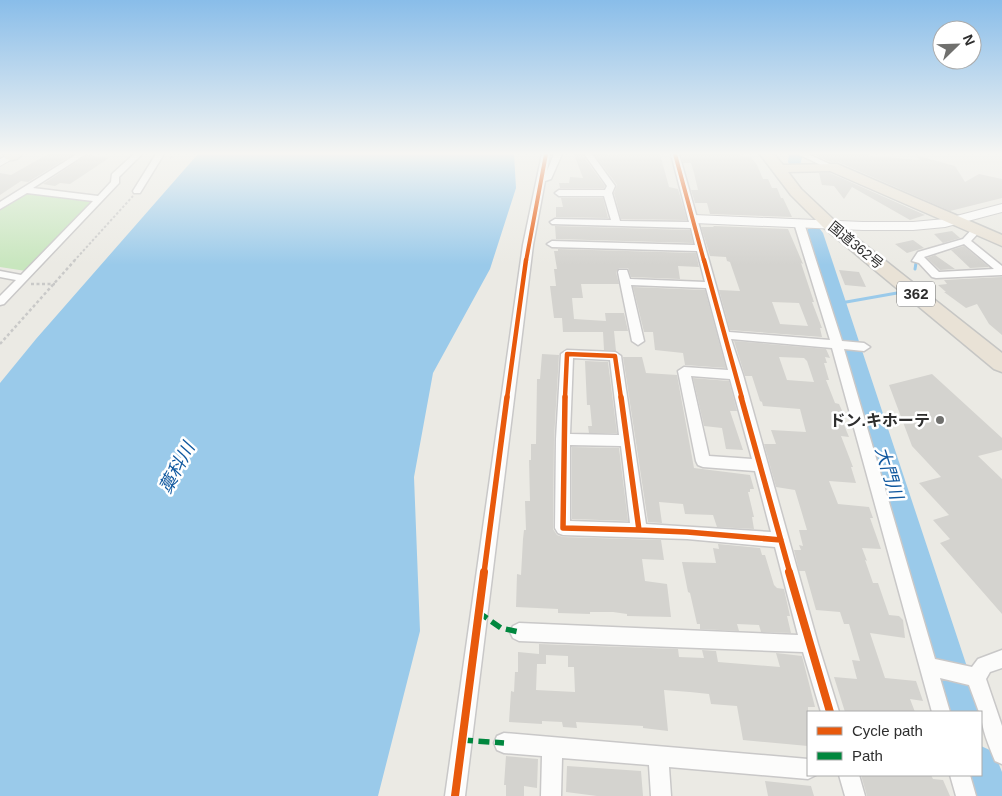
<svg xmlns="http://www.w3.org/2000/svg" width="1002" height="796" viewBox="0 0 1002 796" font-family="Arial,'Noto Sans JP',sans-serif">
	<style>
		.green { fill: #c8e6be }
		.water { fill: #9acaea }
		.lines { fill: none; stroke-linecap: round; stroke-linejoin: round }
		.stream { stroke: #9acaea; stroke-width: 3 }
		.river { fill: #9acaea; fill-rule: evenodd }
		.building { fill: #d4d3cf; fill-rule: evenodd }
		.street-casing { stroke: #c9c8c8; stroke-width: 3 }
		.secondary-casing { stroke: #c9c8c8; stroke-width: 2 }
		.highway-casing { stroke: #c6c6c4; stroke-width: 3 }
		.path-far1 { stroke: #c9c9c8; stroke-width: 2; stroke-dasharray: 2.5 2; stroke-linecap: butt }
		.path { stroke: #c9c9c8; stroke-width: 2.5; stroke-dasharray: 3 2.5; stroke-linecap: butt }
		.street { fill: #fcfcfb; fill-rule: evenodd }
		.secondary { fill: #fcfcfb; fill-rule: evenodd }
		.highway { fill: #e9e2d6; fill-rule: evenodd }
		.quiet { stroke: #00873e; stroke-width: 5.5; stroke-dasharray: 11 5.5; stroke-linecap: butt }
		.cycleway-far3-casing { stroke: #fff; stroke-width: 5.5 }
		.cycleway-far2-casing { stroke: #fff; stroke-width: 7 }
		.cycleway-far1-casing { stroke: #fff; stroke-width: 9 }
		.cycleway-casing { stroke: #fff; stroke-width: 11 }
		.cycleway-far3 { stroke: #e8590c; stroke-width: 4 }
		.cycleway-far2 { stroke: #e8590c; stroke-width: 4.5 }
		.cycleway-far1 { stroke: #e8590c; stroke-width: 5.5 }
		.cycleway { stroke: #e8590c; stroke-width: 8 }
		.poi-dot { fill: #70706e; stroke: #fff; stroke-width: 2 }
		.labels { text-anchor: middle; stroke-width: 5; stroke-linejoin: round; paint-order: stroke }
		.far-street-label { font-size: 14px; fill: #2e2e2e; stroke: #fff }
		.shield { fill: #fff; stroke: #6d6d6d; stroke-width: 1 }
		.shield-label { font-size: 15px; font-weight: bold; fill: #2e2e2e }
		.poi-label { font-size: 16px; font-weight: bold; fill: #2e2e2e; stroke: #fff; text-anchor: end }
		.water-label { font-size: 18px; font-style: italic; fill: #10589f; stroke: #fff }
	</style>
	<rect width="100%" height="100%" fill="#ebeae4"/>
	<path class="green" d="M27 192 94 201 26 271 0 267V210Z"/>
	<path class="water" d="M198 154H514L516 188 490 269 433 373 414 477 420 631 378 796H0V383L36 339Z"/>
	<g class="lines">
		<path class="stream" d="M915 269 916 263
			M835 304 897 293"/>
		<path class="river" d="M789 154H803L800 165H790L788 162Z
			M814 228 820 229 823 233 982 712 981 715V712H946L805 233 808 229Z
			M981 746 994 752 1002 772V796H971L965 775H981Z"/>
	</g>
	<path class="building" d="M48 154H74L28 182 21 181 0 195V173L11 175Z
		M574 154H584L583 156 605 186 604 188H560L559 183H569L570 177 583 178Z
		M594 154 619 155 618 154H660L669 187 678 189 687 220 621 219 614 193 617 185Z
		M681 154H739L740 156 751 157 757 165 763 179H768L772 188H777L781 198H783L792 217 710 214 707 203H695L691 190H698L694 173 691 163H683Z
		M813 154H867L870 156 920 160 915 155 955 166 965 182 979 174 1002 179V198L950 211 838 162H830Z
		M87 155 109 158 70 184 60 183 55 186 43 184Z
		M819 173H830L925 215 910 220 852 187 844 199 834 186 822 185Z
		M561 198H603L608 218 556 217V207H563Z
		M555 226 690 230 693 243 556 239Z
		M713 226 788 229 803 264 801 263 814 302H812L822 328H820L822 337 730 330 719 290 740 291 730 262 727 261 726 257 710 256 701 227H714ZM772 302 799 303 808 326 780 324Z
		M952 231 960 238 943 243 934 234Z
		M913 240 924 248 907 253 895 244Z
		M964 246 989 267 970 268 951 250Z
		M558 249 696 253 699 267 678 266 680 279 631 277 628 268H619L616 272 619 284H581L583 298H572L574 319 606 321 605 313H624L628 331H614L616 351 604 350 603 332H563L562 318H554L550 286H556L554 269H557L554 251H558Z
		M935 255 955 269 940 270 927 258Z
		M839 270 859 272 866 287 845 285Z
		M1002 277V335L989 324 977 304 966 308 944 292H946L938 285 947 284 944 280Z
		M633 287 705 290 726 368 685 365 683 353 655 350 653 332H644Z
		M734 341 826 349 830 358 825 357 827 363H824L829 380H826L835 403 839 404 844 415H840L849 437 841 436 853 467H851L856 483 829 481 838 504 869 507 873 518H870L881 549 862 548 867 561 865 560 873 583H878L889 615 899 616 903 620 905 638 870 633 885 678 916 681 923 701 910 699 915 712H845L834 677 857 679 852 660 860 661 849 624H844L840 612 816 610 805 571H799L794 550H801L799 545 803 546 799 530H807L795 490 776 487 764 444H776L771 430 806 432 800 409 763 406 762 402 760 401 752 376H745ZM779 357 804 358 807 361 814 382 787 380Z
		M542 354 559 355 554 439 553 529 557 535 563 537 661 540 664 560 642 559 645 581 667 584 671 617 627 616V614L613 612H590V614L558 613V609L516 607 517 574 521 575 523 539 524 530H526L525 501H530L529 460H531V444H536L537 379H540Z
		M623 357H642L646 373 677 375 694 468 750 475 754 489H750V492H748L754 517H752L754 529 717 527 713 515 685 514 683 504 659 502 662 523 648 522Z
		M585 361 608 362 617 433H589L588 426H592L590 405H587Z
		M932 374 1002 438V450L978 456 1002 479V614L940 543 950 539 933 520 949 515 919 483 941 477 912 446 889 385Z
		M693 378 729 381 737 411H730L743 450 726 449 722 428 704 426Z
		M572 447 619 448 628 521 572 519Z
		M718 544 760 548 762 555H765L774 585 777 588 784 589 790 616H787L791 633 761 632 759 625 737 624 739 631 700 629V624H697L690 593 688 592 682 562 716 563 713 548 719 549Z
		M539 644 678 649 679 657 704 658 702 650 716 651 718 662 780 667 776 653 802 656 815 707H808V746L743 740 737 706 711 704 709 694 690 692 664 690 668 731 643 728V726L576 722 577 728 563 727 562 722 542 721V724L509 722 511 691 514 692 515 672H518V652L539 654ZM546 655 568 656V667H574L575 692 536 690 537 664H546Z
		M506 756 538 759 537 788 524 786V796H506V785H504Z
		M567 766 641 771 643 796H597L566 792Z
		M861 775H931L933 779 943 780 950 796H867Z
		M765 781 811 786 814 796H768Z"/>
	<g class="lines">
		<defs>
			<path id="street" d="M77 154H86L33 188 98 196 111 182 112 174 134 154H142L119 177V183L4 304 0 305V296L16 280 0 277V271L21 275 93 201 27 193 0 209V202Z
				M156 154H164L140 193H134L133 191Z
				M542 154H550L547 171 554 154H562L551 179 545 181 533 245 465 796H445L523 245Z
				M586 154H592L615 186 612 193 620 221 689 222 671 154H679L729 332 830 340 794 223 799 220 804 223 842 341 864 343 870 347 864 351 844 349 935 659 972 667 978 659 1002 650V668L990 672 986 679 1002 726V764L995 761C989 746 981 728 981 712H979L969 685 940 678 950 712H932L832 348 731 339 743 375 818 644 839 712H821L803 652 519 641 513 638 510 632 513 626 519 623 798 635 775 547 687 539 563 535 558 533 555 528 556 439 561 354 567 350 615 352 621 356 646 524 771 532 755 471 703 467 698 465 696 461 678 371 684 367 728 370 706 288 631 285 644 341 638 345 632 341 618 272 619 270H627L630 279 705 282 697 251 552 247 547 244 552 241 695 245 691 228 552 224 550 222 555 219 611 220 604 196H559L555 193 559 190H605L607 186 585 155ZM573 358 610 360 619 435 570 434ZM691 376 730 379 752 459 709 456ZM570 445 621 446 630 523 570 521Z
				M798 154H808L836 167 829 169Z
				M977 226 982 229 971 241 1002 266V275L936 278 932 277 919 263 912 261 918 252 963 239 974 227ZM964 244 994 269 939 272 924 257Z
				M504 733 808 759V775H816L808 779 669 767 671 796H651L649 765 562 758 561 796H541L542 756 504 753 497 750 494 743 497 736Z
				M839 775H859L865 796H845Z
				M950 775H970L976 796H956Z"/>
			<path id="secondary" d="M9 154H21L0 166V159Z
				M1002 204V212L945 227 913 230H863L694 223 688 219 694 215 863 222H913L945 219Z"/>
			<path id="highway" d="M6 154H22C18 160 12 161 6 159L4 156Z
				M760 154H774L783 165 837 164 1002 235V246L830 171 788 172 801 189 835 221 1002 353V372L994 369 823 227 791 195Z"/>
		</defs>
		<use href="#street" class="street-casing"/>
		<use href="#secondary" class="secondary-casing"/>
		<use href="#highway" class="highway-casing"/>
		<path class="path-far1" d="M170 158 174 154
			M74 261 133 196"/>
		<path class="path" d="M31 284H55
			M0 344 75 260"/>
		<use href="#street" class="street"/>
		<use href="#secondary" class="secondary"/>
		<use href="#highway" class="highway"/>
		<path class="quiet" d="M478 612 501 628 519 632
			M462 740 504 743"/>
		<defs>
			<path id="cycleway-far3" d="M675 154 704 261
				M526 261 546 154"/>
			<path id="cycleway-far2" d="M704 260 742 398
				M507 398 526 260
				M565 398 567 354 615 356 621 398"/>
			<path id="cycleway-far1" d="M565 397 563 528 639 530
				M621 397 639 530
				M741 397 790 573
				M639 530 687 532 781 540
				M484 573 507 397"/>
			<path id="cycleway" d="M789 572 830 712
				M455 796 484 572"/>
		</defs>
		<use href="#cycleway-far3" class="cycleway-far3-casing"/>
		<use href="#cycleway-far2" class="cycleway-far2-casing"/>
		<use href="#cycleway-far1" class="cycleway-far1-casing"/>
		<use href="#cycleway" class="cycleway-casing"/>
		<use href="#cycleway-far3" class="cycleway-far3"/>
		<use href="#cycleway-far2" class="cycleway-far2"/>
		<use href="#cycleway-far1" class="cycleway-far1"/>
		<use href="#cycleway" class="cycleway"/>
	</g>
	<linearGradient id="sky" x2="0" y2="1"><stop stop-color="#89bde9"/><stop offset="0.58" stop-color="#f6f6f3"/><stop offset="1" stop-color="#f6f6f3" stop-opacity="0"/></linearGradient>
	<rect width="1002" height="265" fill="url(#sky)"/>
	<circle class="poi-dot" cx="940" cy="420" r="5"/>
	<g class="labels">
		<g class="far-street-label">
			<text transform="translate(856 245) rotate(39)" y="5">国道362号</text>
		</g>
		<rect class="shield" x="897" y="281.5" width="38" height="25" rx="4"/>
		<g class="shield-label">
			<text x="916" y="299">362</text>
		</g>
		<g class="poi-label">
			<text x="930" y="426">ドン.キホーテ</text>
		</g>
		<g class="water-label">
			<text transform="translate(177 468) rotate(-62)" y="6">藁科川</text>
			<text transform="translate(889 473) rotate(73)" y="6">大門川</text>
		</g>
	</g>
	<rect x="807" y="711" width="175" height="65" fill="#ffffff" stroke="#ababab"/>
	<rect x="817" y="727" width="25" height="8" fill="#e8590c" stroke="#ababab"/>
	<text x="852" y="736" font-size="15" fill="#2e2e2e">Cycle path</text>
	<rect x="817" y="752" width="25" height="8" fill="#00873e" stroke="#ababab"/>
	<text x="852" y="761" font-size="15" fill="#2e2e2e">Path</text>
	<g transform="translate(957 45) rotate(67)"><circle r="24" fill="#ffffff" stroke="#ababab"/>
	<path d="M0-4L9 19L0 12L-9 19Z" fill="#70706e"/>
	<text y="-8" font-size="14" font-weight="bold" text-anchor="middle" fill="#2e2e2e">N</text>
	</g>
</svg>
